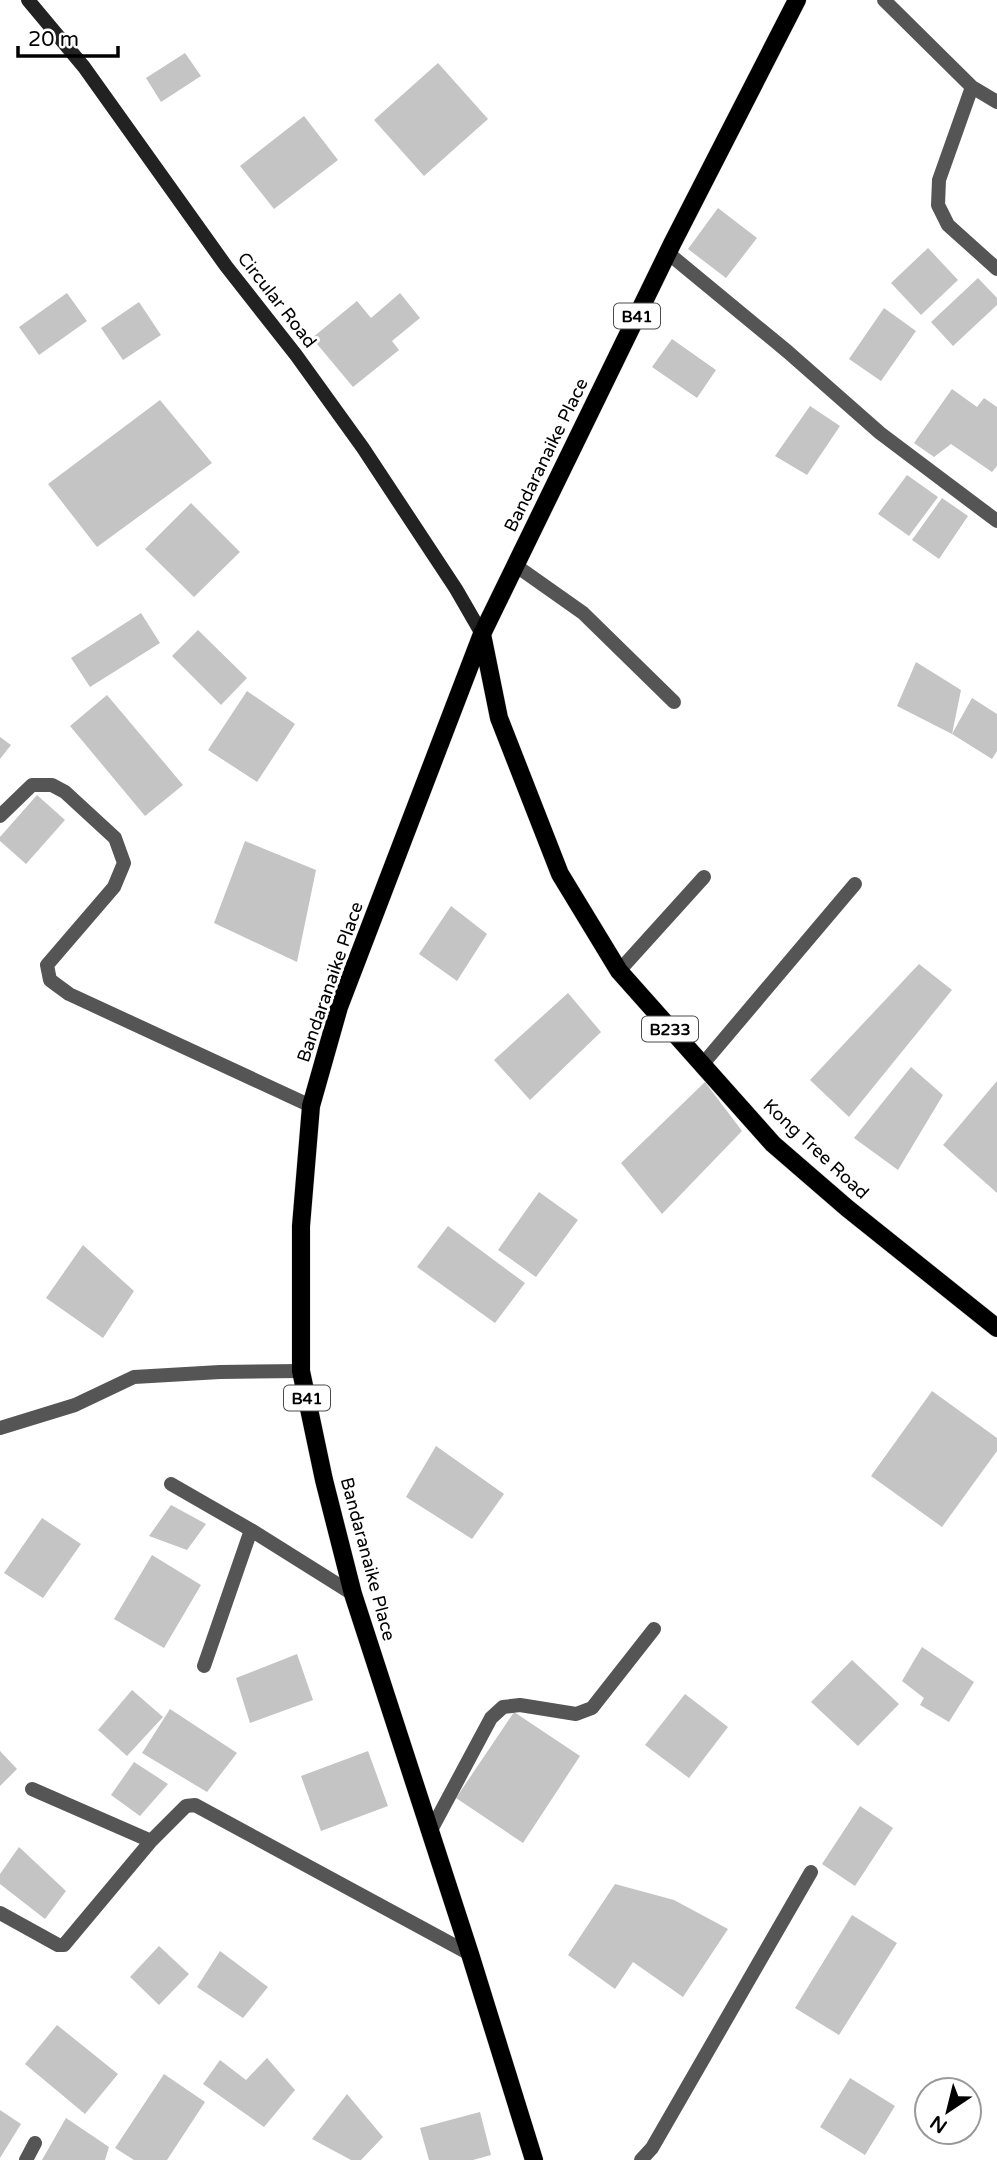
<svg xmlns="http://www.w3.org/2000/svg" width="997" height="2160" viewBox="0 0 997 2160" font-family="'Varela Round',sans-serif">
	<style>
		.building { fill: #c4c4c4 }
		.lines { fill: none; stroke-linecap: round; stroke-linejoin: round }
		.primary-casing { stroke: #dbdbdb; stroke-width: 19 }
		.minor { stroke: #555; stroke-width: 14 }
		.secondary { stroke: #222; stroke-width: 14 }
		.primary { stroke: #000; stroke-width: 18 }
		.labels { text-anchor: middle; stroke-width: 6; stroke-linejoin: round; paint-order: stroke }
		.shield { fill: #fff; stroke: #4c4c4c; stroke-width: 2 }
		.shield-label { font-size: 16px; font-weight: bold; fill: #000 }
		.street-label { font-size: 18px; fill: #000; stroke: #fff }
	</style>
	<rect width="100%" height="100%" fill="#fff"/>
	<path class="building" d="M185 53 201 76 161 102 146 78Z
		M438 63 488 119 424 176 374 120Z
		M304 116 338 160 274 209 240 166Z
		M718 208 757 238 726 278 688 249Z
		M928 248 958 280 921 315 891 283Z
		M978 278 997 298V305L953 346 931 322Z
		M67 293 87 321 39 355 19 327Z
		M400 293 420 318 392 341 399 350 353 387 312 338 357 301 371 318Z
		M139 302 161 335 123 360 101 328Z
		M884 308 916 331 881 381 849 359Z
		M672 339 716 370 697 398 652 367Z
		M952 389 977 407 984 398 997 407V466L992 472 951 444 934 457 914 443Z
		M160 400 212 463 97 547 48 484Z
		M810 406 840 426 807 475 775 456Z
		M907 475 938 497 909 536 878 514Z
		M942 498 968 516 939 559 912 540Z
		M191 503 240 552 194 597 145 549Z
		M141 613 160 643 90 687 71 658Z
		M198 630 247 678 221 705 172 656Z
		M916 662 961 690 952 734 897 706Z
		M247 691 295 724 257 782 208 750Z
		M107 695 183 785 145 816 70 726Z
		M972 698 997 714V751L992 759 952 734Z
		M0 737 11 745 0 759Z
		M37 795 65 820 26 864 0 841V837Z
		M245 841 316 870 297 962 214 923Z
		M451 906 487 934 457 981 419 954Z
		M919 964 952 990 849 1117 810 1080Z
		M568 993 601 1032 530 1100 494 1060Z
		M911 1067 943 1095 898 1170 854 1138Z
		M997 1081V1193L943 1145Z
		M705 1082 742 1131 662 1214 621 1163Z
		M539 1192 578 1220 536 1277 498 1250Z
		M448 1226 525 1283 495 1323 417 1267Z
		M83 1245 134 1291 103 1338 46 1298Z
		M932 1391 997 1438V1451L942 1527 871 1476Z
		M436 1446 504 1494 472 1539 406 1497Z
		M171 1505 206 1524 187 1550 149 1536Z
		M42 1518 81 1544 43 1598 4 1573Z
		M152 1555 201 1585 164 1648 114 1619Z
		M922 1647 974 1682 949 1722 920 1705 924 1698 902 1681Z
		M297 1654 313 1700 250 1723 236 1678Z
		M852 1660 899 1704 858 1746 811 1702Z
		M132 1690 163 1717 127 1756 98 1730Z
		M685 1694 728 1727 689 1778 645 1745Z
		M170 1709 237 1753 207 1792 142 1753Z
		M514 1712 580 1756 523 1843 456 1798Z
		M0 1751 17 1769 0 1786Z
		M368 1751 388 1806 321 1831 301 1776Z
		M134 1762 168 1784 140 1816 111 1795Z
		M860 1806 893 1828 855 1886 822 1864Z
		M19 1847 66 1891 45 1919 0 1884V1874Z
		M615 1884 674 1900 728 1929 683 1997 633 1962 615 1989 568 1955Z
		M852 1915 897 1943 839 2035 795 2008Z
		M159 1946 189 1974 159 2005 130 1977Z
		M220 1951 268 1987 243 2018 197 1987Z
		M57 2025 118 2074 85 2114 25 2064Z
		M267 2058 295 2090 264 2127 203 2084 220 2060 246 2080Z
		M164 2074 205 2102 167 2160H134L115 2148Z
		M850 2078 895 2106 865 2155 820 2127Z
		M347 2094 383 2137 361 2160H351L312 2139Z
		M0 2110 21 2124 0 2158Z
		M480 2112 491 2155 473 2160H429L420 2128Z
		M66 2118 109 2147 105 2160H42Z"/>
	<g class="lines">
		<defs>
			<path id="primary" d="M482 634 499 718 560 874 619 971 773 1144 847 1208 997 1328
				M534 2160 470 1954 353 1594 324 1480 301 1371V1226L311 1106 339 1007 482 634 672 244 797 0"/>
		</defs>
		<use href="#primary" class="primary-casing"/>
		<path class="minor" d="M884 0 972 87 997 102
			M972 87 939 180 938 205 948 225 997 269
			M668 253 788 352 880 433 997 521
			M515 565 583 613 674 702
			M0 816 32 785H52L65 792 115 838 124 863 114 887 47 965 50 980 69 994 311 1106
			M619 971 704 877
			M702 1065 855 884
			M0 1428 75 1405 134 1377 220 1372 301 1371
			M171 1484 251 1530 353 1594
			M204 1666 251 1530
			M32 1789 151 1841
			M430 1832 491 1718 503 1707 520 1705 576 1714 592 1708 654 1629
			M0 1913 58 1945H64L151 1841 186 1806 195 1805 470 1954
			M26 2160 35 2143
			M641 2160 652 2148 811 1872"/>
		<path class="secondary" d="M28 0 84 67 226 266 296 355 363 448 456 589 482 634"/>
		<use href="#primary" class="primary"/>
	</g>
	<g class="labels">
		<g class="shield">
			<rect x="614" y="303.5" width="46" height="25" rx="5"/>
			<rect x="642" y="1016.5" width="56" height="25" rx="5"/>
			<rect x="284" y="1385.5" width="46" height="25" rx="5"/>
		</g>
		<g class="shield-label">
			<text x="637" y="322">B41</text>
			<text x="670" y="1035">B233</text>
			<text x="307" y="1404">B41</text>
		</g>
		<g class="street-label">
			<text transform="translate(277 300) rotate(52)" y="6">Circular Road</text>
			<text transform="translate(546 455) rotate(-64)" y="6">Bandaranaike Place</text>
			<text transform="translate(330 982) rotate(-71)" y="6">Bandaranaike Place</text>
			<text transform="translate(816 1149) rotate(43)" y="6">Kong Tree Road</text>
			<text transform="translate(368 1559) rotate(75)" y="6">Bandaranaike Place</text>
		</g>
	</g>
	<g transform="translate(948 2111) rotate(215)"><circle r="33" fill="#ffffff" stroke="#999999" stroke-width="2"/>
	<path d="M0-5L12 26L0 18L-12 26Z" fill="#000000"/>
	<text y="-10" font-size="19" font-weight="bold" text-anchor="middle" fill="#000000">N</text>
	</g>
	<path d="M18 46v10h100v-10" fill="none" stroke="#000000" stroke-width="3.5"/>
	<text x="28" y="46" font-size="21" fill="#000000" stroke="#ffffff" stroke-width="5" paint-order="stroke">20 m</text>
</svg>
